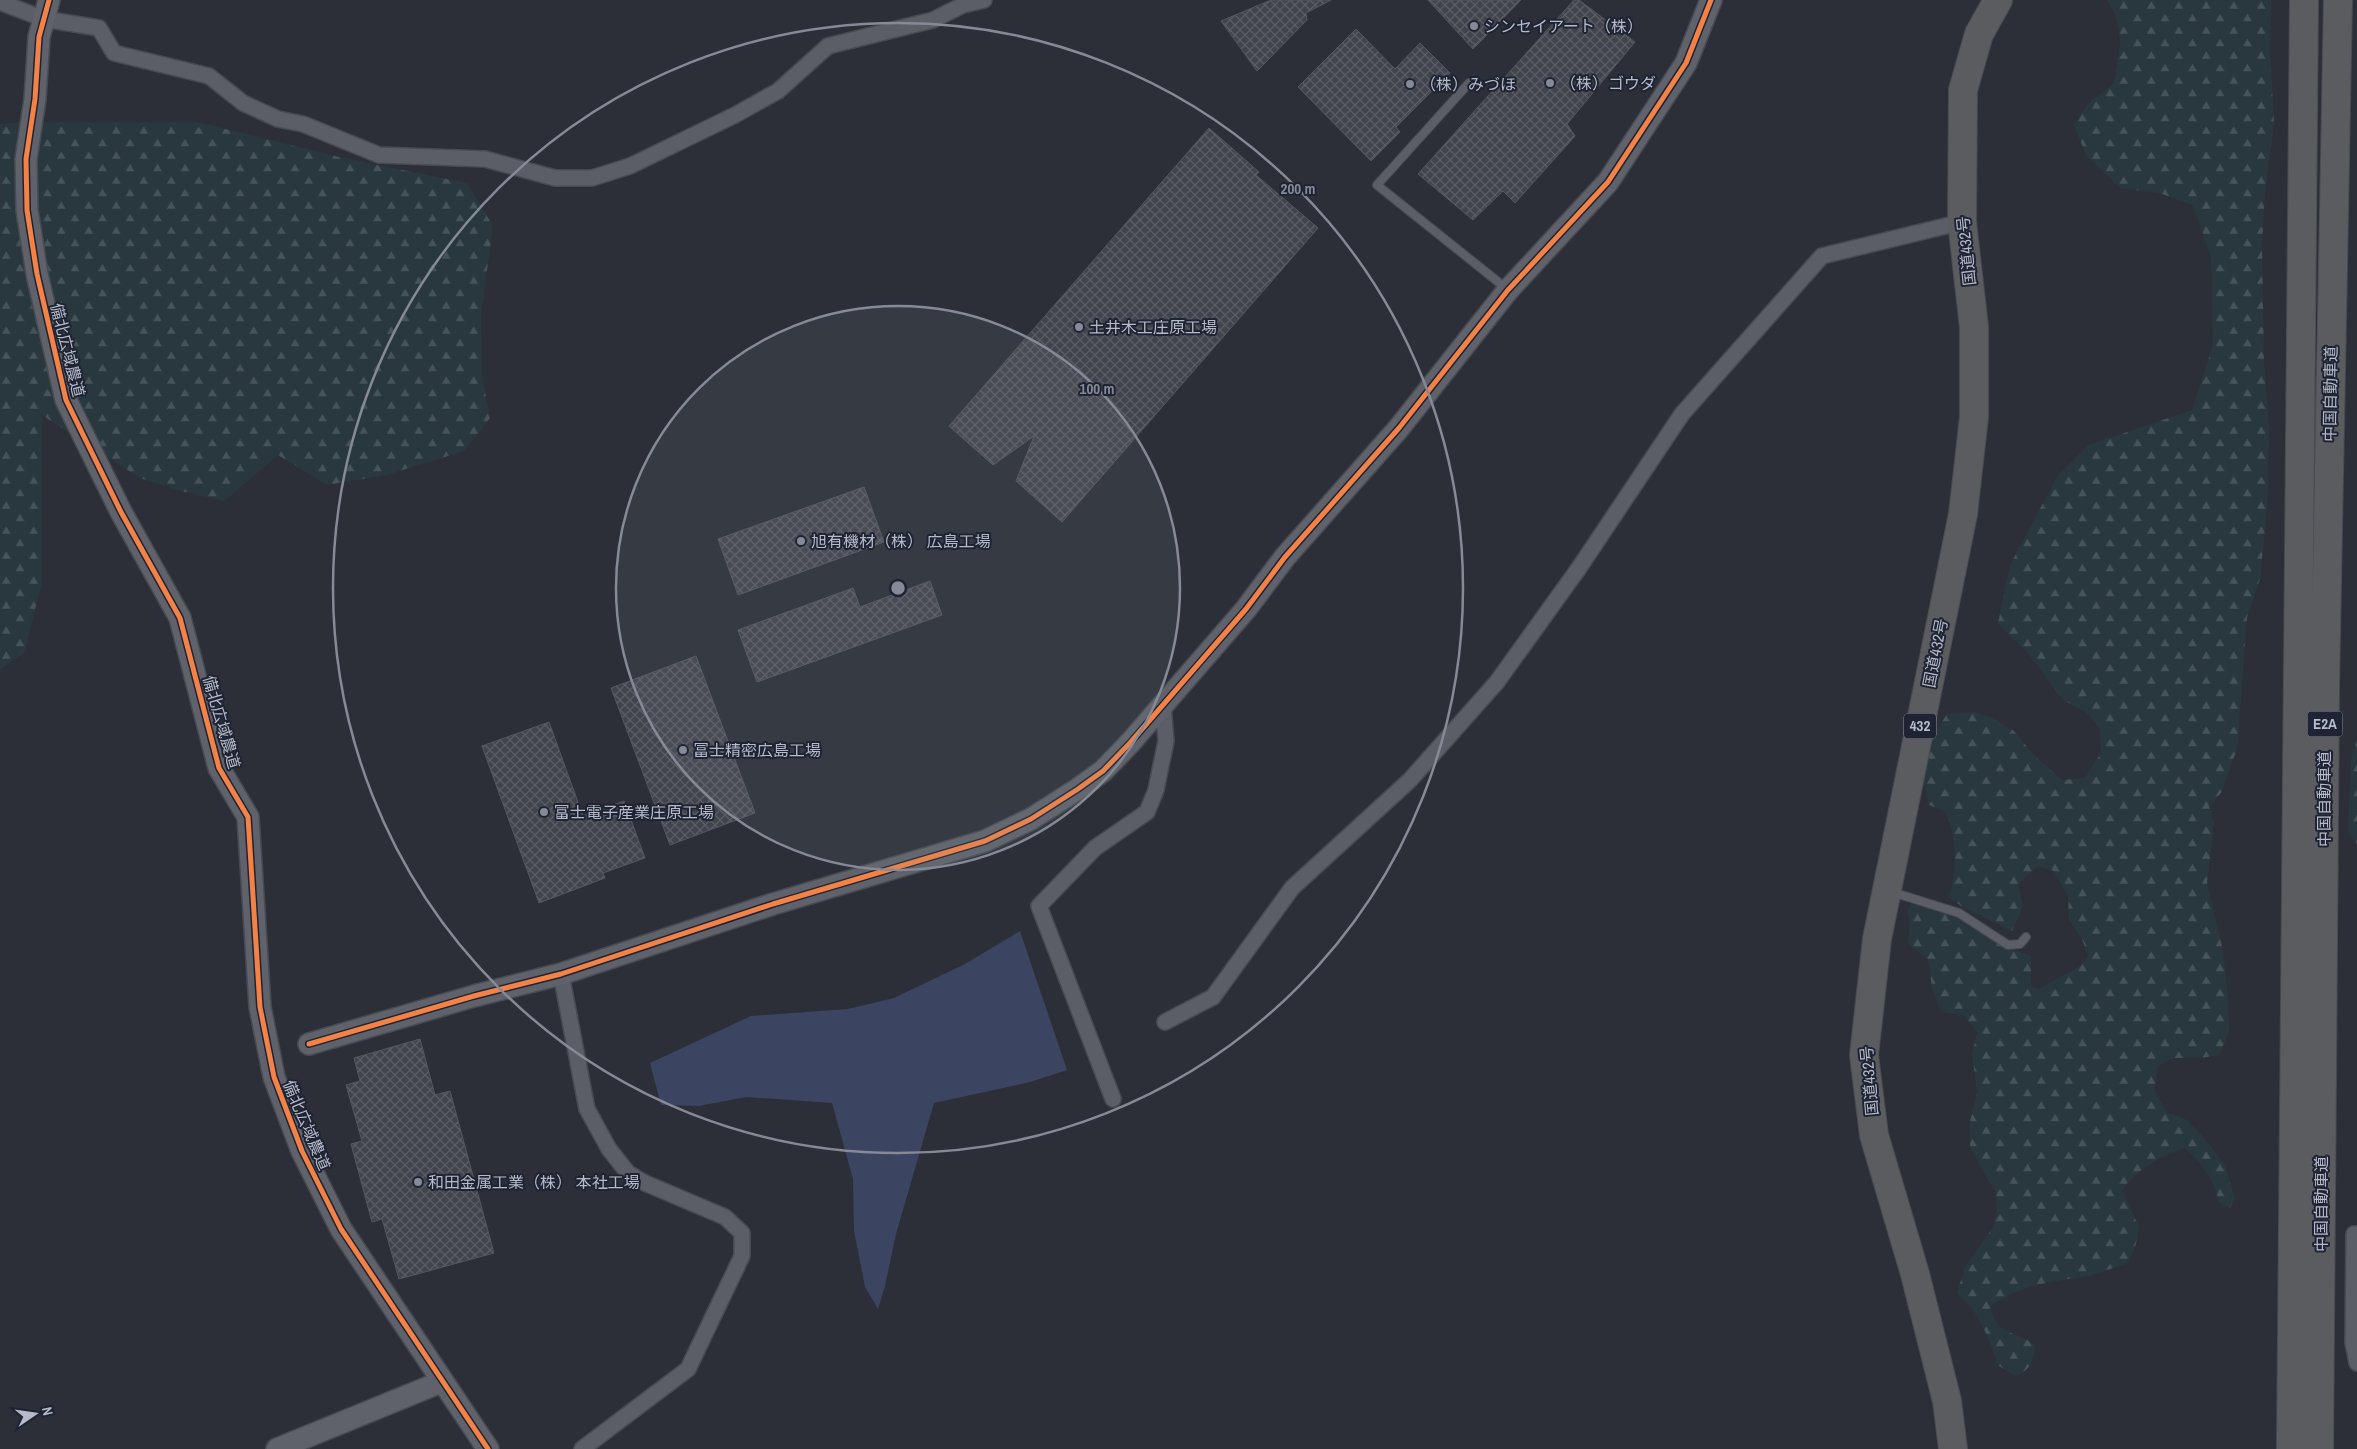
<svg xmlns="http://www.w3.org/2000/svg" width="2357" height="1449" viewBox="0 0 2357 1449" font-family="'Archivo Narrow','Noto Sans JP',sans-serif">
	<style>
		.forest { fill: url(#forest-firs) }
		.water { fill: #3b4562 }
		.building { fill: url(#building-cross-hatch); stroke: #53575f }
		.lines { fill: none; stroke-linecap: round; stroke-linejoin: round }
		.lane-casing { stroke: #484a51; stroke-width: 10 }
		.street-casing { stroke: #484a51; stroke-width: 18 }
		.secondary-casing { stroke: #484a51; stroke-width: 24 }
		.highway-casing { stroke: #484b53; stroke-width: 30 }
		.lane { stroke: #5b5e66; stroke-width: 8 }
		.street { stroke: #5b5e66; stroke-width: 15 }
		.secondary { stroke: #5f626a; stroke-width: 21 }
		.highway { stroke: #5b5c60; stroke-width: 28 }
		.cycleway-casing { stroke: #1e2433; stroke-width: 8 }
		.cycleway { stroke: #f48246; stroke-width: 5 }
		.ring { fill: none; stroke: #868996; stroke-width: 2.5 }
		.poi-dot { fill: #868996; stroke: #1e2433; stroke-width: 2 }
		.labels { text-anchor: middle; stroke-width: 4; stroke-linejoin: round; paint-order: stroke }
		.shield { fill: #1e2433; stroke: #888d9c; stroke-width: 1 }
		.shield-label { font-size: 15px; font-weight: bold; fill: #b6bac9 }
		.poi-label { font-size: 16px; fill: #b6bac9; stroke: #1e2433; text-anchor: start }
		.street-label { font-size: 16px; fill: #b6bac9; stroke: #1e2433 }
		.centre { fill: #868996; stroke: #1e2433; stroke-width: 2.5 }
		.ring-label { font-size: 15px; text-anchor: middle; font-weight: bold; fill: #868996; stroke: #1e2433; stroke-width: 4; stroke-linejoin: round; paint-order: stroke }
	</style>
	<defs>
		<pattern id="forest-firs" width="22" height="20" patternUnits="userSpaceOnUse" patternTransform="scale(1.25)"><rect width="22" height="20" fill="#29383e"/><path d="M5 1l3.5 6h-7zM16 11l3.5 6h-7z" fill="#465359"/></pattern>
		<pattern id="building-cross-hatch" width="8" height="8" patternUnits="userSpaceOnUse" patternTransform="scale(1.25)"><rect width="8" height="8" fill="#42444d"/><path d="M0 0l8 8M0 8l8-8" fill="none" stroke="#5b5d65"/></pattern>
	</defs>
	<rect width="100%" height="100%" fill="#2c2f38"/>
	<path class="forest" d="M2107 0H2271L2270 52 2274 123 2265 192 2262 244 2264 360 2269 431 2267 507 2260 579 2247 617 2237 749 2221 793 2209 806 2214 823 2207 883 2223 951 2228 998 2229 1032 2219 1055 2200 1058H2173L2158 1066 2154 1092 2167 1112 2187 1120 2205 1139 2224 1164 2235 1198 2230 1208 2219 1202C2214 1179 2203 1164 2185 1148 2163 1155 2134 1170 2122 1191L2139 1227 2136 1244 2128 1263C2116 1267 2103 1272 2091 1275 2056 1282 2018 1284 1990 1307 1998 1338 2015 1329 2035 1345 2033 1361 2031 1371 2015 1376L1999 1366 1987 1335 1973 1309 1957 1293 1965 1267 1993 1227 1997 1209 1996 1193 1970 1147V1122L1977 1092 1972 1053 1978 1032 1963 1015 1941 1012 1932 988 1928 959 1908 943 1910 922 1908 911 1913 901 1946 911 1974 925 2002 946 2031 956V987L2039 989 2082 965 2088 956 2082 939 2069 920 2068 896 2054 871 2038 866 2018 884 2023 906 2012 931 1961 906 1949 897C1958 866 1957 841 1946 812L1929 805 1922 774 1934 734 1947 714 1973 712 1990 717 2014 731 2034 755 2062 780 2085 778 2101 753 2100 729 2086 712 2063 700 2032 658 1998 623 2010 565 2058 475 2089 445 2192 410 2213 345 2211 257 2193 205 2159 193 2120 188 2086 155 2074 125 2088 104 2114 83C2120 53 2126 27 2107 0Z
		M24 122H197L343 158 467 183 493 226 481 315 482 375 490 418 464 451 386 475 327 485 278 455 224 501 181 491 140 478 42 415V582L24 653 0 669V124Z
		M2357 740V844L2348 832 2351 760Z"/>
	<path class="water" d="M1020 931 1067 1070 1030 1082 934 1103 896 1234 885 1286 878 1309 865 1287 854 1231 853 1179 832 1103 746 1097 699 1106 661 1105 650 1063 751 1016 848 1009 894 998 965 964Z"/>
	<path class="building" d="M1271 0H1331L1306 13 1307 20 1257 71 1221 21Z
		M1428 0H1521L1473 49Z
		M1574 0H1579L1635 42 1567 124 1575 136 1515 203 1503 191 1473 220 1418 174Z
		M1356 29 1395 69 1420 43 1450 73 1396 127 1400 132 1371 161 1298 87Z
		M1209 128 1259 172 1256 175 1318 228 1062 522 1016 481 1034 436 993 465 949 426Z
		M864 487 884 542 738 595 718 539Z
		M930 581 942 615 757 682 738 630 853 588 860 607Z
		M696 656 755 813 670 845 611 688Z
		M549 722 583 816 624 801 645 858 603 873 605 878 539 903 482 746Z
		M420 1039 435 1095 450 1091 494 1253 399 1279 382 1219 372 1222 351 1144 362 1141 346 1085 360 1081 354 1058Z"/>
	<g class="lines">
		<defs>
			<path id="lane" d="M1469 83 1377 185 1507 289
				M1892 892 1959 913 2008 945 2020 944 2026 937"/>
			<path id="street" d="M0 2 44 19 99 28 114 53 209 76 243 103 278 119 303 124 379 155 485 159 555 178H592L630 166 735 115 778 91 828 46 933 20 963 5 984 0
				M561 974 587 1109 609 1149 628 1173 645 1183 725 1217 742 1233V1256L688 1369 582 1449
				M1165 1022 1213 997 1292 888 1410 780 1497 682 1579 568 1682 414 1822 256 1962 222
				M1113 1099 1039 906 1095 848 1147 812 1156 790 1166 741 1163 705
				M2357 1234H2354L2353 1343 2357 1363"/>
			<path id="secondary" d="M49 0 39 37 35 99 26 159 27 210 37 274 66 400 121 512 180 618 219 768 248 817 260 1007 274 1077 302 1151 341 1229 488 1449
				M309 1044 474 996 561 974 773 904 985 841 1031 819 1078 789 1103 771 1130 743 1246 609 1285 557 1399 428 1508 290 1608 182 1686 63 1711 0
				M277 1449 441 1382"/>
			<path id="highway" d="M1953 1449 1947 1401 1915 1274 1874 1135 1864 1055 1877 939 1963 514 1974 417V327L1962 222 1963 90 1979 34 1998 0
				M2291 1449 2304 0
				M2319 1449 2325 686 2338 0"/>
		</defs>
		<use href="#lane" class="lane-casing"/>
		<use href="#street" class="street-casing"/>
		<use href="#secondary" class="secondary-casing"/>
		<use href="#highway" class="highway-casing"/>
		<use href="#lane" class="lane"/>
		<use href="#street" class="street"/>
		<use href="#secondary" class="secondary"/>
		<use href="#highway" class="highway"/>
		<defs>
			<path id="cycleway" d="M49 0 39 37 35 99 26 159 27 210 37 274 66 400 121 512 180 618 219 768 248 817 260 1007 274 1077 302 1151 341 1229 488 1449
				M309 1044 474 996 561 974 773 904 985 841 1031 819 1078 789 1103 771 1130 743 1246 609 1285 557 1399 428 1508 290 1608 182 1686 63 1711 0"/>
		</defs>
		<use href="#cycleway" class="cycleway-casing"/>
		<use href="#cycleway" class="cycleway"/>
	</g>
	<circle cx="898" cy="588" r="282" fill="#868996" fill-opacity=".12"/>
	<g class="ring">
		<circle cx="898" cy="588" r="282"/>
		<circle cx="898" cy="588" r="565"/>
	</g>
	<g class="poi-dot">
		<circle cx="1474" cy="26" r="5"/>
		<circle cx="1550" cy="83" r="5"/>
		<circle cx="1410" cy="84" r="5"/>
		<circle cx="1079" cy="327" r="5"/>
		<circle cx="801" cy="541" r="5"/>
		<circle cx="683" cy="750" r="5"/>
		<circle cx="544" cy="812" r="5"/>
		<circle cx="418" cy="1182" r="5"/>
	</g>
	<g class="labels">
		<g class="shield">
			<rect x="2307.5" y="711.5" width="35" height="25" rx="4"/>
			<rect x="1904" y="713.5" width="32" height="25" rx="4"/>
		</g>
		<g class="shield-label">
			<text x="2325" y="729">E2A</text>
			<text x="1920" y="731">432</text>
		</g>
		<g class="poi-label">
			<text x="1484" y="32">シンセイアート（株）</text>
			<text x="1560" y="89">（株）ゴウダ</text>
			<text x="1420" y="90">（株）みづほ</text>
			<text x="1089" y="333">土井木工庄原工場</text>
			<text x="811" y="547">旭有機材（株） 広島工場</text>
			<text x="693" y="756">冨士精密広島工場</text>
			<text x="554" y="818">富士電子産業庄原工場</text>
			<text x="428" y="1188">和田金属工業（株） 本社工場</text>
		</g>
		<g class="street-label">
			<text transform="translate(1966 251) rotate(-96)" y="6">国道432号</text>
			<text transform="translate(68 350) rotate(76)" y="6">備北広域農道</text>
			<text transform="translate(2330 394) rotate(-89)" y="6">中国自動車道</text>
			<text transform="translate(1935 653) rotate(-79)" y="6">国道432号</text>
			<text transform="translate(222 722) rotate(74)" y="6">備北広域農道</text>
			<text transform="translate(2324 799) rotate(-90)" y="6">中国自動車道</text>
			<text transform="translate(1869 1081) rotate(-95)" y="6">国道432号</text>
			<text transform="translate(307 1125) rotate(67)" y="6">備北広域農道</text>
			<text transform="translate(2321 1204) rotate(-90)" y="6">中国自動車道</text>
		</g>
	</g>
	<circle cx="898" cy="588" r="8" class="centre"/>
	<g class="ring-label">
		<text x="1298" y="194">200 m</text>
		<text x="1097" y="394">100 m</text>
	</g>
	<g transform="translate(35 1414) rotate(77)" stroke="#1e2433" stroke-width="4" paint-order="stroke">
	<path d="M0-4L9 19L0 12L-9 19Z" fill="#b6bac9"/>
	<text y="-8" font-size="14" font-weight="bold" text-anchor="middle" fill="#b6bac9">N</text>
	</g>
</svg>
